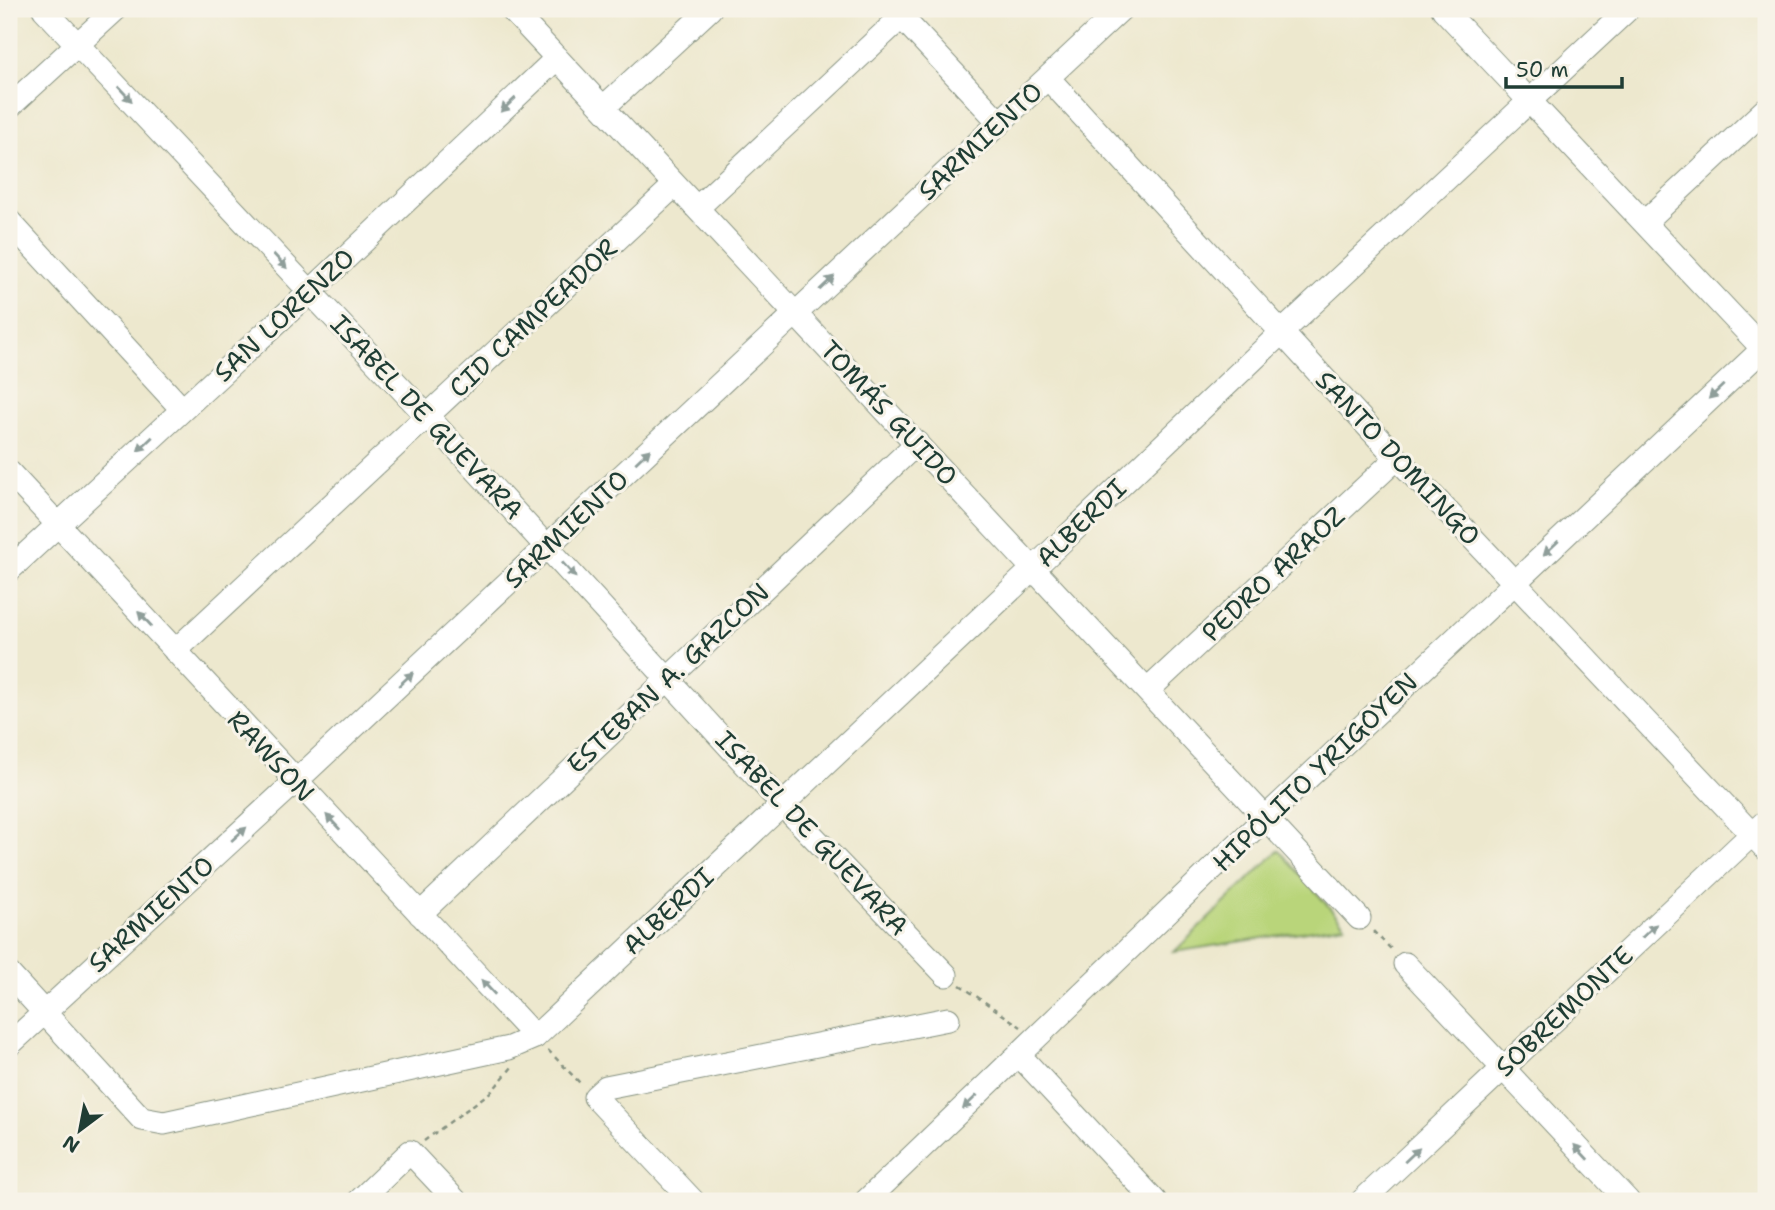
<svg xmlns="http://www.w3.org/2000/svg" width="1775" height="1210" viewBox="0 0 1775 1210" font-family="'Shantell Sans',sans-serif">
	<style>
		.green { fill: #b9d57a; stroke: #6c8957; stroke-width: 2 }
		.lines { fill: none; stroke-linecap: round; stroke-linejoin: round }
		.minor-casing { stroke: #869281; stroke-width: 25 }
		.path { stroke: #869281; stroke-width: 2.5; stroke-dasharray: 5 5; stroke-linecap: butt }
		.minor { stroke: #fff; stroke-width: 23 }
		.oneway { fill: #8f9e9a }
		.labels { text-anchor: middle; stroke-width: 6; stroke-linejoin: round; paint-order: stroke }
		.street-label { font-size: 26px; fill: #1f3d34; stroke: #f7f3e8 }
	</style>
	<rect width="100%" height="100%" fill="#f7f3e8"/>
	<filter id="ink" filterUnits="userSpaceOnUse"><feTurbulence type="fractalNoise" baseFrequency=".0143" numOctaves="2"/><feDisplacementMap in="SourceGraphic" scale="14" xChannelSelector="R" yChannelSelector="G"/><feConvolveMatrix kernelMatrix="1 2 1 2 8 2 1 2 1" color-interpolation-filters="sRGB"/></filter>
	<filter id="wash" filterUnits="userSpaceOnUse"><feTurbulence type="fractalNoise" baseFrequency=".00686" numOctaves="4" result="noise"/><feDisplacementMap in="SourceGraphic" scale="28" xChannelSelector="R" yChannelSelector="G"/><feGaussianBlur stdDeviation="1.57" result="paint"/><feColorMatrix in="noise" values="0 0 0 0 0 0 0 0 0 0 0 0 0 0 0 0 0 1.4 0 .05"/><feComposite in="paint" operator="in"/></filter>
	<g filter="url(#wash)">
		<rect width="100%" height="100%" fill="#ede8ce"/>
		<path class="green" d="M1279 850 1345 925 1174 952Z"/>
	</g>
	<g filter="url(#ink)">
		<g class="lines">
			<defs>
				<path id="minor" d="M44 9 428 417 781 803 946 975
					M511 9 1359 918
					M894 9 1000 123
					M1443 9 1766 352
					M1048 78 1397 458 1766 849
					M9 107 116 9
					M604 107 710 9
					M697 208 910 9
					M9 221 182 409
					M1645 222 1766 109
					M9 472 535 1037
					M9 570 310 292 557 58
					M175 651 675 185
					M1148 690 1397 458
					M420 914 917 443
					M1405 964 1628 1201
					M9 974 142 1119 164 1123 509 1048 535 1037 1034 568 1281 333 1628 9
					M9 1045 295 782 1121 9
					M1019 1055 1155 1201
					M359 1201 410 1152 456 1201
					M693 1201 595 1097 606 1087 948 1019
					M866 1201 1265 818 1766 346
					M1362 1201 1766 821"/>
			</defs>
			<use href="#minor" class="minor-casing"/>
			<path class="path" d="M1373 931 1393 951
				M960 985 1021 1027
				M548 1050 582 1085
				M424 1141 492 1091 512 1067"/>
			<use href="#minor" class="minor"/>
		</g>
		<defs><path id="oneway-solid" d="M-6-.8H1V-3.2L6.5 0L1 3.2V.8H-6Z" transform="scale(1.75)"/></defs>
		<g class="oneway">
			<use href="#oneway-solid" transform="translate(125 94) rotate(47)"/>
			<use href="#oneway-solid" transform="translate(508 105) rotate(137)"/>
			<use href="#oneway-solid" transform="translate(280 261) rotate(47)"/>
			<use href="#oneway-solid" transform="translate(827 283) rotate(-43)"/>
			<use href="#oneway-solid" transform="translate(1716 392) rotate(137)"/>
			<use href="#oneway-solid" transform="translate(145 444) rotate(137)"/>
			<use href="#oneway-solid" transform="translate(643 456) rotate(-43)"/>
			<use href="#oneway-solid" transform="translate(1551 548) rotate(137)"/>
			<use href="#oneway-solid" transform="translate(569 570) rotate(48)"/>
			<use href="#oneway-solid" transform="translate(145 619) rotate(-133)"/>
			<use href="#oneway-solid" transform="translate(406 679) rotate(-43)"/>
			<use href="#oneway-solid" transform="translate(333 822) rotate(-133)"/>
			<use href="#oneway-solid" transform="translate(239 834) rotate(-42)"/>
			<use href="#oneway-solid" transform="translate(1649 931) rotate(-43)"/>
			<use href="#oneway-solid" transform="translate(488 987) rotate(-133)"/>
			<use href="#oneway-solid" transform="translate(970 1102) rotate(136)"/>
			<use href="#oneway-solid" transform="translate(1581 1152) rotate(-133)"/>
			<use href="#oneway-solid" transform="translate(1412 1155) rotate(-43)"/>
		</g>
	</g>
	<g class="labels">
		<g class="street-label">
			<text transform="translate(980 141) rotate(-43)" y="9">SARMIENTO</text>
			<text transform="translate(284 315) rotate(-43)" y="9">SAN LORENZO</text>
			<text transform="translate(533 318) rotate(-43)" y="9">CID CAMPEADOR</text>
			<text transform="translate(889 413) rotate(47)" y="9">TOMÁS GUIDO</text>
			<text transform="translate(427 417) rotate(47)" y="9">ISABEL DE GUEVARA</text>
			<text transform="translate(1398 458) rotate(47)" y="9">SANTO DOMINGO</text>
			<text transform="translate(1081 523) rotate(-44)" y="9">ALBERDI</text>
			<text transform="translate(566 529) rotate(-43)" y="9">SARMIENTO</text>
			<text transform="translate(1273 574) rotate(-43)" y="9">PEDRO ARAOZ</text>
			<text transform="translate(668 678) rotate(-43)" y="9">ESTEBAN A. GAZCON</text>
			<text transform="translate(271 756) rotate(47)" y="9">RAWSON</text>
			<text transform="translate(1315 772) rotate(-44)" y="9">HIPÓLITO YRIGOYEN</text>
			<text transform="translate(812 833) rotate(47)" y="9">ISABEL DE GUEVARA</text>
			<text transform="translate(668 911) rotate(-43)" y="9">ALBERDI</text>
			<text transform="translate(151 914) rotate(-42)" y="9">SARMIENTO</text>
			<text transform="translate(1564 1011) rotate(-43)" y="9">SOBREMONTE</text>
		</g>
	</g>
	<rect width="1775" height="1210" fill="none" stroke="#f7f3e8" stroke-width="35"/>
	<g transform="translate(80 1130) rotate(212)" stroke="#f7f3e8" stroke-width="5" paint-order="stroke">
	<path d="M0-5L12 26L0 18L-12 26Z" fill="#1f3d34"/>
	<text y="-10" font-size="19" font-weight="bold" text-anchor="middle" fill="#1f3d34">N</text>
	</g>
	<path d="M1506 77v10h116v-10" fill="none" stroke="#1f3d34" stroke-width="3.5"/>
	<text x="1516" y="77" font-size="21" fill="#1f3d34" stroke="#f7f3e8" stroke-width="5" paint-order="stroke">50 m</text>
</svg>
